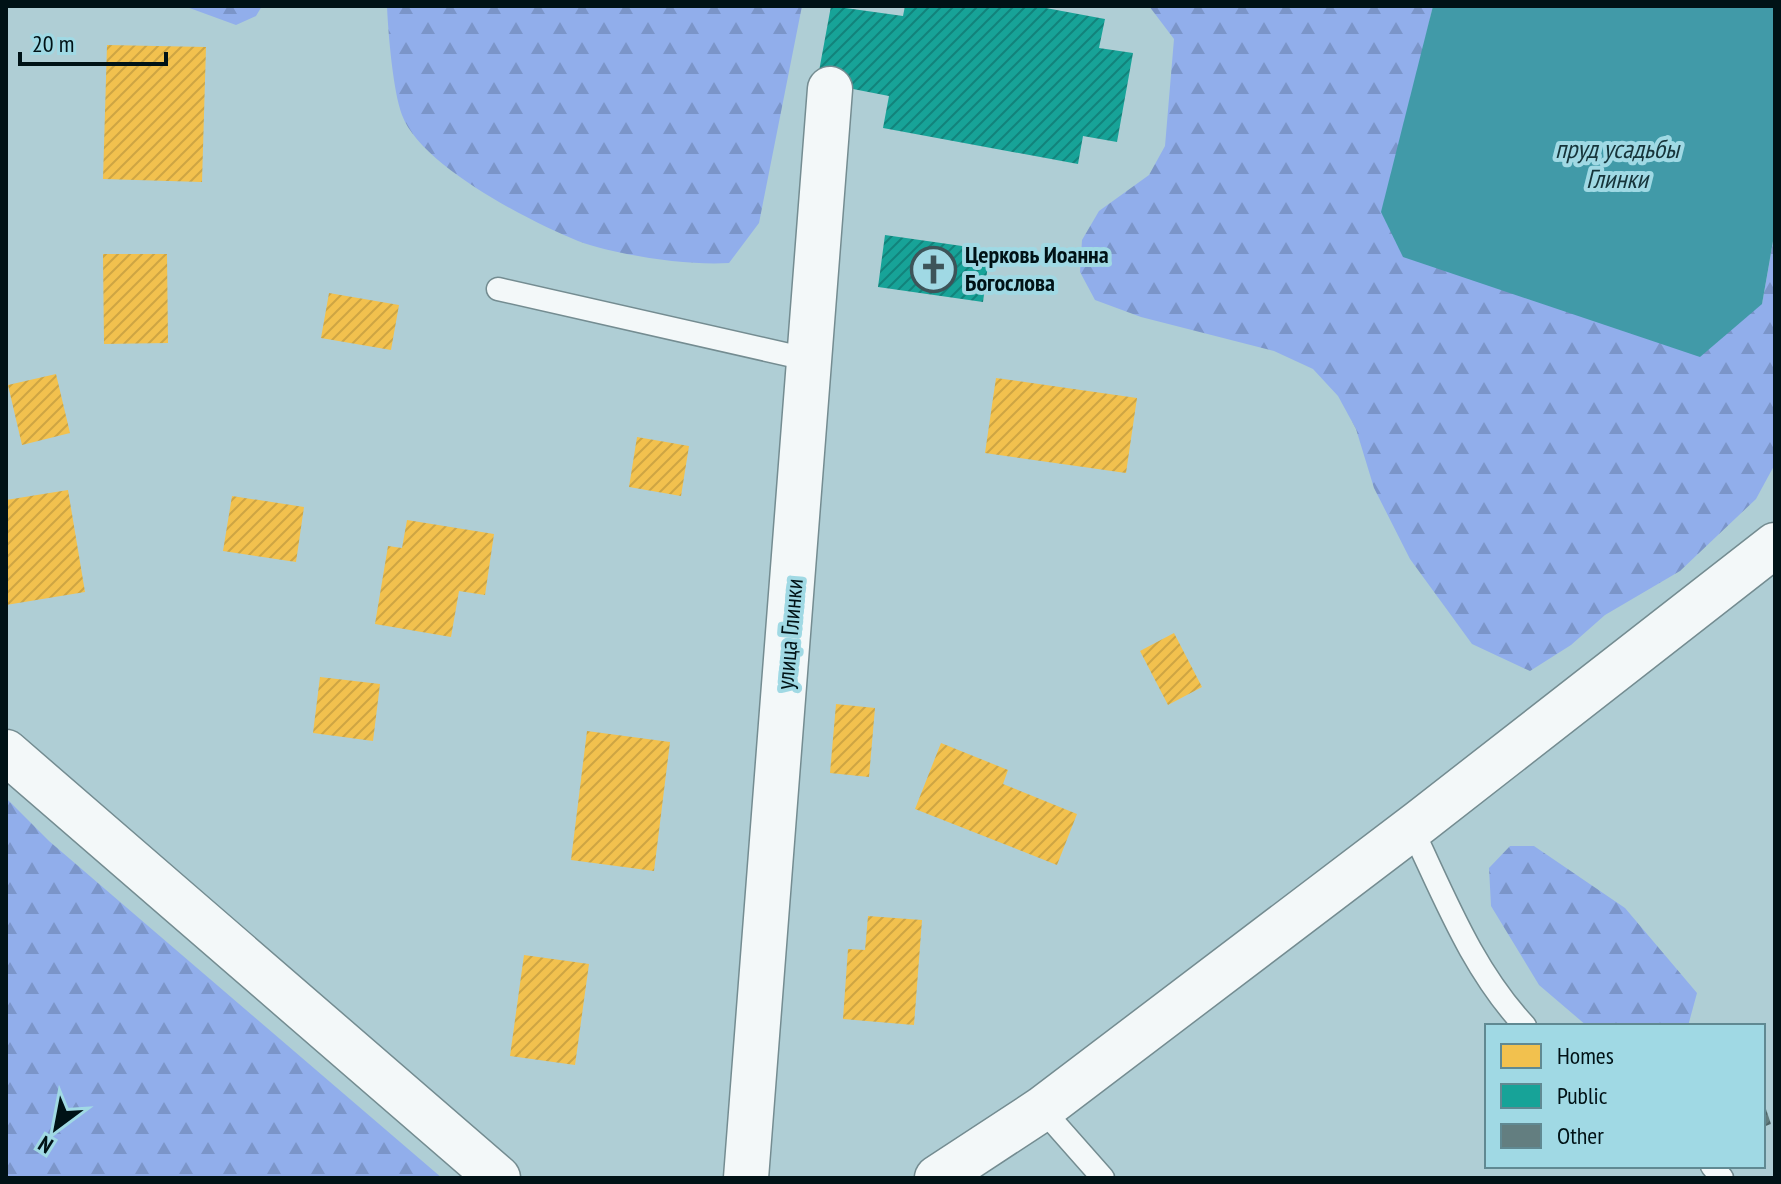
<svg xmlns="http://www.w3.org/2000/svg" width="1781" height="1184" viewBox="0 0 1781 1184" font-family="'PT Sans Narrow',sans-serif">
	<style>
		.forest { fill: url(#forest-firs) }
		.water { fill: #419aa8 }
		.homes { fill: url(#homes-hatch) }
		.public { fill: url(#public-hatch) }
		.building { fill: url(#building-hatch) }
		.lines { fill: none; stroke-linecap: round; stroke-linejoin: round }
		.lane-casing { stroke: #748c91; stroke-width: 25 }
		.street-casing { stroke: #748c91; stroke-width: 47 }
		.secondary-casing { stroke: #748c91; stroke-width: 47 }
		.lane { stroke: #f3f8f9; stroke-width: 22 }
		.street { stroke: #f3f8f9; stroke-width: 44 }
		.secondary { stroke: #f3f8f9; stroke-width: 44 }
		.labels { text-anchor: middle; stroke-width: 8; stroke-linejoin: round; paint-order: stroke }
		.poi-label { font-size: 24px; font-weight: bold; fill: #001216; stroke: #a0d9e4; text-anchor: start }
		.street-label { font-size: 24px; fill: #001216; stroke: #a0d9e4 }
		.water-label { font-size: 26px; font-style: italic; fill: #16343a; stroke: #a0d9e4 }
	</style>
	<defs>
		<pattern id="forest-firs" width="22" height="20" patternUnits="userSpaceOnUse" patternTransform="scale(2)"><rect width="22" height="20" fill="#91aeeb"/><path d="M5 1l3.5 6h-7zM16 11l3.5 6h-7z" fill="#7b95c9"/></pattern>
		<pattern id="homes-hatch" width="6" height="6" patternUnits="userSpaceOnUse" patternTransform="scale(2)"><rect width="6" height="6" fill="#f2c14e"/><path d="M-1 1l2-2M0 6l6-6M5 7l2-2" fill="none" stroke="#cea543"/></pattern>
		<pattern id="public-hatch" width="6" height="6" patternUnits="userSpaceOnUse" patternTransform="scale(2)"><rect width="6" height="6" fill="#17a398"/><path d="M-1 1l2-2M0 6l6-6M5 7l2-2" fill="none" stroke="#12837b"/></pattern>
		<pattern id="building-hatch" width="6" height="6" patternUnits="userSpaceOnUse" patternTransform="scale(2)"><rect width="6" height="6" fill="#637e80"/><path d="M-1 1l2-2M0 6l6-6M5 7l2-2" fill="none" stroke="#4f6668"/></pattern>
	</defs>
	<rect width="100%" height="100%" fill="#afced5"/>
	<path class="forest" d="M184 6H262L256 16 236 25Z
		M387 6H802L759 223 729 263C688 266 616 255 578 241 530 222 420 165 402 115 393 92 388 32 387 6Z
		M1149 6H1433L1417 74 1762 304 1775 230V464L1756 499 1680 571 1605 615 1571 645 1530 671 1472 644 1410 559 1374 488 1356 429 1338 396 1313 369 1274 351 1141 317 1095 300 1080 272 1082 240 1099 211 1149 175 1165 146 1174 39Z
		M6 798 49 841 442 1178H6Z
		M1510 846H1534L1625 908 1697 993 1688 1026H1587L1539 985 1491 906 1489 868Z"/>
	<path class="water" d="M1433 6H1775V230L1762 304 1700 357 1403 257 1381 212Z"/>
	<path class="homes" d="M107 45 206 47 202 182 103 179Z
		M103 254H167L168 343 104 344Z
		M329 293 399 305 391 350 321 338Z
		M56 374 70 433 22 445 8 385Z
		M996 378 1137 398 1126 473 985 453Z
		M637 437 689 446 681 496 629 487Z
		M68 490 85 592 6 605V500Z
		M232 496 304 507 296 562 223 551Z
		M407 520 494 534 485 595 459 591 451 637 375 624 388 546 402 548Z
		M1174 633 1202 687 1168 705 1140 651Z
		M320 677 380 684 373 741 313 733Z
		M836 704 875 708 869 777 830 773Z
		M587 731 670 742 654 871 571 860Z
		M941 743 1008 770 1003 784 1077 814 1057 865 915 809Z
		M868 916 922 920 914 1025 843 1019 848 949 865 950Z
		M524 955 589 964 575 1065 510 1056Z"/>
	<path class="public" d="M831 6 903 16 905 6H1035L1105 19 1099 48 1133 53 1117 142 1083 136 1078 164 883 128 889 96 817 82Z
		M885 235 990 250 983 302 878 287Z"/>
	<path class="building" d="M1763 1100 1771 1124 1763 1127Z"/>
	<g class="lines">
		<defs>
			<path id="lane" d="M498 289 811 360
				M1412 829C1445 898 1472 969 1525 1026
				M1042 1109 1103 1178
				M1712 1166 1722 1178"/>
			<path id="street" d="M6 752 498 1178
				M746 1178 830 89"/>
			<path id="secondary" d="M937 1178 1042 1109 1420 822 1775 545"/>
		</defs>
		<use href="#lane" class="lane-casing"/>
		<use href="#street" class="street-casing"/>
		<use href="#secondary" class="secondary-casing"/>
		<use href="#lane" class="lane"/>
		<use href="#street" class="street"/>
		<use href="#secondary" class="secondary"/>
	</g>
	<defs>
		<symbol id="church-ring" viewBox="-11 -11 22 22"><circle r="9.5" fill="#a0d9e4" stroke="#3d5459" stroke-width="1.5"/><path d="M-1.2-6h2.4v3.5h3.3v2.4h-3.3V6h-2.4V-.1h-3.3v-2.4h3.3Z" fill="#3d5459"/></symbol>
	</defs>
	<g fill-rule="evenodd">
		<use href="#church-ring" x="908" y="244" width="51" height="51"/>
	</g>
	<g class="labels">
		<g class="poi-label">
			<text x="965" y="263">Церковь Иоанна<tspan x="965" dy="28">Богослова</tspan></text>
		</g>
		<g class="street-label">
			<text transform="translate(790 634) rotate(-85)" y="8">улица Глинки</text>
		</g>
		<g class="water-label">
			<text x="1617" y="158">пруд усадьбы<tspan x="1617" dy="30">Глинки</tspan></text>
		</g>
	</g>
	<rect width="1781" height="1184" fill="none" stroke="#001216" stroke-width="16"/>
	<rect x="1485" y="1024" width="280" height="144" fill="#a0d9e4" stroke="#608992" stroke-width="2"/>
	<rect x="1501" y="1044" width="40" height="24" fill="#f2c14e" stroke="#608992" stroke-width="2"/>
	<text x="1557" y="1064" font-size="24" fill="#001216">Homes</text>
	<rect x="1501" y="1084" width="40" height="24" fill="#17a398" stroke="#608992" stroke-width="2"/>
	<text x="1557" y="1104" font-size="24" fill="#001216">Public</text>
	<rect x="1501" y="1124" width="40" height="24" fill="#637e80" stroke="#608992" stroke-width="2"/>
	<text x="1557" y="1144" font-size="24" fill="#001216">Other</text>
	<g transform="translate(56 1128) rotate(212)" stroke="#a0d9e4" stroke-width="6" paint-order="stroke">
	<path d="M0-6L14 30L0 20L-14 30Z" fill="#001216"/>
	<text y="-12" font-size="22" font-weight="bold" text-anchor="middle" fill="#001216">N</text>
	</g>
	<path d="M20 52v12h146v-12" fill="none" stroke="#001216" stroke-width="4"/>
	<text x="32" y="52" font-size="24" fill="#001216" stroke="#a0d9e4" stroke-width="6" paint-order="stroke">20 m</text>
</svg>
